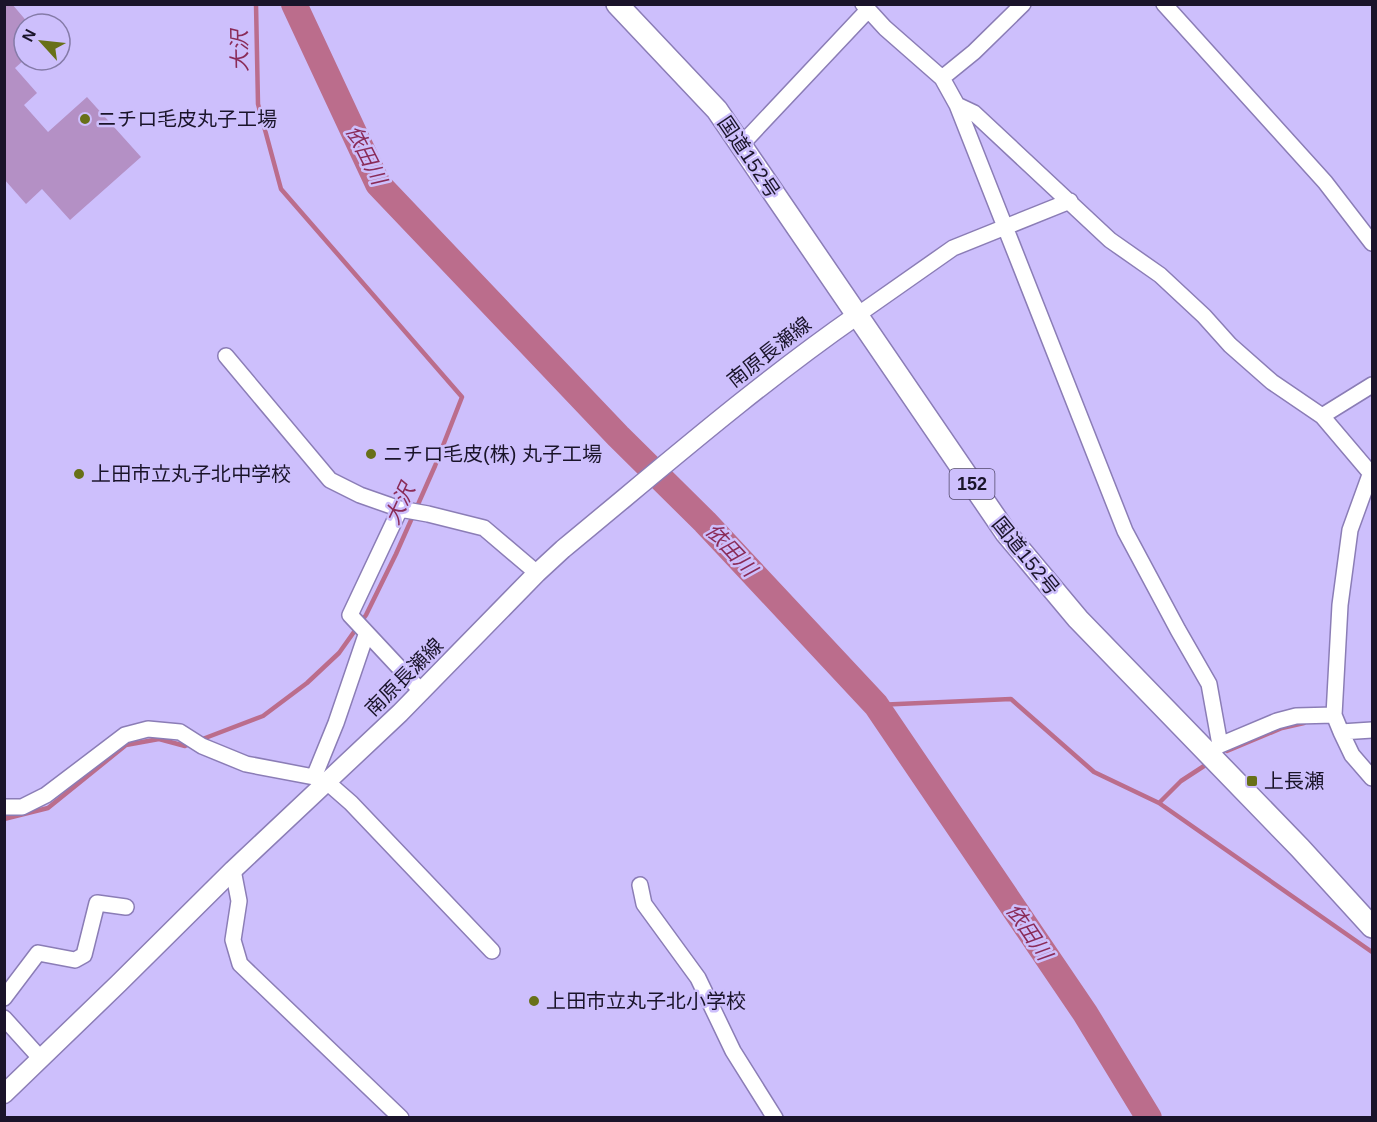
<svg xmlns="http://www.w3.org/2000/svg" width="1377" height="1122" viewBox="0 0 1377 1122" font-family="Helvetica,'Noto Sans JP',sans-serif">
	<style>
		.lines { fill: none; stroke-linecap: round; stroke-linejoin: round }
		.stream { stroke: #bb6d8c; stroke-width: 4.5 }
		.river { stroke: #bb6d8c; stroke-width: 26 }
		.building { fill: #b490c5 }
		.minor-casing { stroke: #8b7db6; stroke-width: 18 }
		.major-casing { stroke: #8b7db6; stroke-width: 21 }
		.highway-casing { stroke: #8b7db6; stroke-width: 24 }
		.minor { stroke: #fff; stroke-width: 15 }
		.major { stroke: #fff; stroke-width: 18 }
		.highway { stroke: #fff; stroke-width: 21 }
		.poi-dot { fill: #687018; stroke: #cdbffc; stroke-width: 2 }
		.labels { text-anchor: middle; stroke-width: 5; stroke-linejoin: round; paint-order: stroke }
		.shield { fill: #cdbffc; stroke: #504769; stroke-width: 1.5 }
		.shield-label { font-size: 18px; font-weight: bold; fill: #1a142a }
		.poi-label { font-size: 20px; fill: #1a142a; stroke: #cdbffc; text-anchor: start }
		.street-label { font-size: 20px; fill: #1a142a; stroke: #cdbffc }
		.water-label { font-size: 21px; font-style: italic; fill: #8a2b58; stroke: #cdbffc }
	</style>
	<rect width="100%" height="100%" fill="#cdbffc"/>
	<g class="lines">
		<path class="stream" d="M876 705 1011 699 1094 772 1159 803 1372 952
			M200 740 263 716 307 683 339 653 366 615 396 554 435 466 462 397 281 189 258 104 256 4
			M1227 751 1282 728 1304 723
			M1159 803 1181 781 1204 766
			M4 819 48 808 126 745 159 739 185 746 192 743"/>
		<path class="river" d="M294 4 378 184 618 436 705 522 876 705 1085 1013 1149 1118"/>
	</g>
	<path class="building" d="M4 4H12L29 24H24V60L15 68 37 93 24 105 48 132 87 97 141 157 70 220 42 189 26 204 4 179Z"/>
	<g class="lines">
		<defs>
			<path id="minor" d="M863 4 885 28 942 78 957 105 1125 531 1178 630 1209 684 1220 745
				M1164 4 1325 182 1372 243
				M942 78 974 52 1023 4
				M957 105 974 113 1110 240 1160 275 1204 316 1230 345 1272 382 1322 416 1372 475
				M741 145 868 10
				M856 316 953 248 1070 201
				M226 356 330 480 360 495 400 509 428 514 484 528 537 573
				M1322 416 1372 385
				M1371 472 1350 530 1340 605 1334 715 1341 732 1372 730
				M400 509 350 615 422 692
				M1341 732 1352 755 1372 778
				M1213 750 1220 745 1277 721 1296 716 1334 715
				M314 777 336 723 366 635
				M4 807H22L46 795 125 735 148 729 180 732 202 746 246 764 314 777 327 782 351 803 492 951
				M233 870 239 901 233 940 240 964 401 1118
				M640 885 644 904 698 978 733 1051 775 1118
				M4 998 38 953 75 960 84 955 97 903 126 907
				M4 1018 41 1059"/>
			<path id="major" d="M4 1094 119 983 233 870 400 713 537 573 563 549C659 470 754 387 856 316"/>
			<path id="highway" d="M617 4 717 110 1006 533 1078 619 1300 848 1372 927"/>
		</defs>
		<use href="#minor" class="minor-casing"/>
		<use href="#major" class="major-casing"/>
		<use href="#highway" class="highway-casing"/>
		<use href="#minor" class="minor"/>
		<use href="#major" class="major"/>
		<use href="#highway" class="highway"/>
	</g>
	<g class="poi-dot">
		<circle cx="85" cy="119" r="6"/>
		<circle cx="371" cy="454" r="6"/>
		<circle cx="79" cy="474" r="6"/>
		<rect x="1246" y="775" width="12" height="12" rx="3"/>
		<circle cx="534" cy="1001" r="6"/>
	</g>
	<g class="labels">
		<rect class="shield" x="949.5" y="469" width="45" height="30" rx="4.5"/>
		<g class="shield-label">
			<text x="972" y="490">152</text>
		</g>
		<g class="poi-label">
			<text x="97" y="126">ニチロ毛皮丸子工場</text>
			<text x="383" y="461">ニチロ毛皮(株) 丸子工場</text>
			<text x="91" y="481">上田市立丸子北中学校</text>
			<text x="1264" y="788">上長瀬</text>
			<text x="546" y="1008">上田市立丸子北小学校</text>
		</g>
		<g class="street-label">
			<text transform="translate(749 157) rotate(56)" y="7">国道152号</text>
			<text transform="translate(769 352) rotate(-38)" y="7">南原長瀬線</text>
			<text transform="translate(1026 556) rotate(51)" y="7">国道152号</text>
			<text transform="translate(404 677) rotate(-45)" y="7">南原長瀬線</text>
		</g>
		<g class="water-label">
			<text transform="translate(240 51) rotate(-91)" y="7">大沢</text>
			<text transform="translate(366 155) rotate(63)" y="7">依田川</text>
			<text transform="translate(400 504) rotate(-65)" y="7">大沢</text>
			<text transform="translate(731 550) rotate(47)" y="7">依田川</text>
			<text transform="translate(1029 932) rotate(56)" y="7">依田川</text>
		</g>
	</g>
	<rect width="1377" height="1122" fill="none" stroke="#1a142a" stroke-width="12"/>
	<g transform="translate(42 42) rotate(297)"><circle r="28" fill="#cdbffc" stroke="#857ba8" stroke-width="1.5"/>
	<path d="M0-4.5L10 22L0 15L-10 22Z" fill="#687018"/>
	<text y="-9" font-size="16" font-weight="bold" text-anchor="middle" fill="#1a142a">N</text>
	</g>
</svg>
